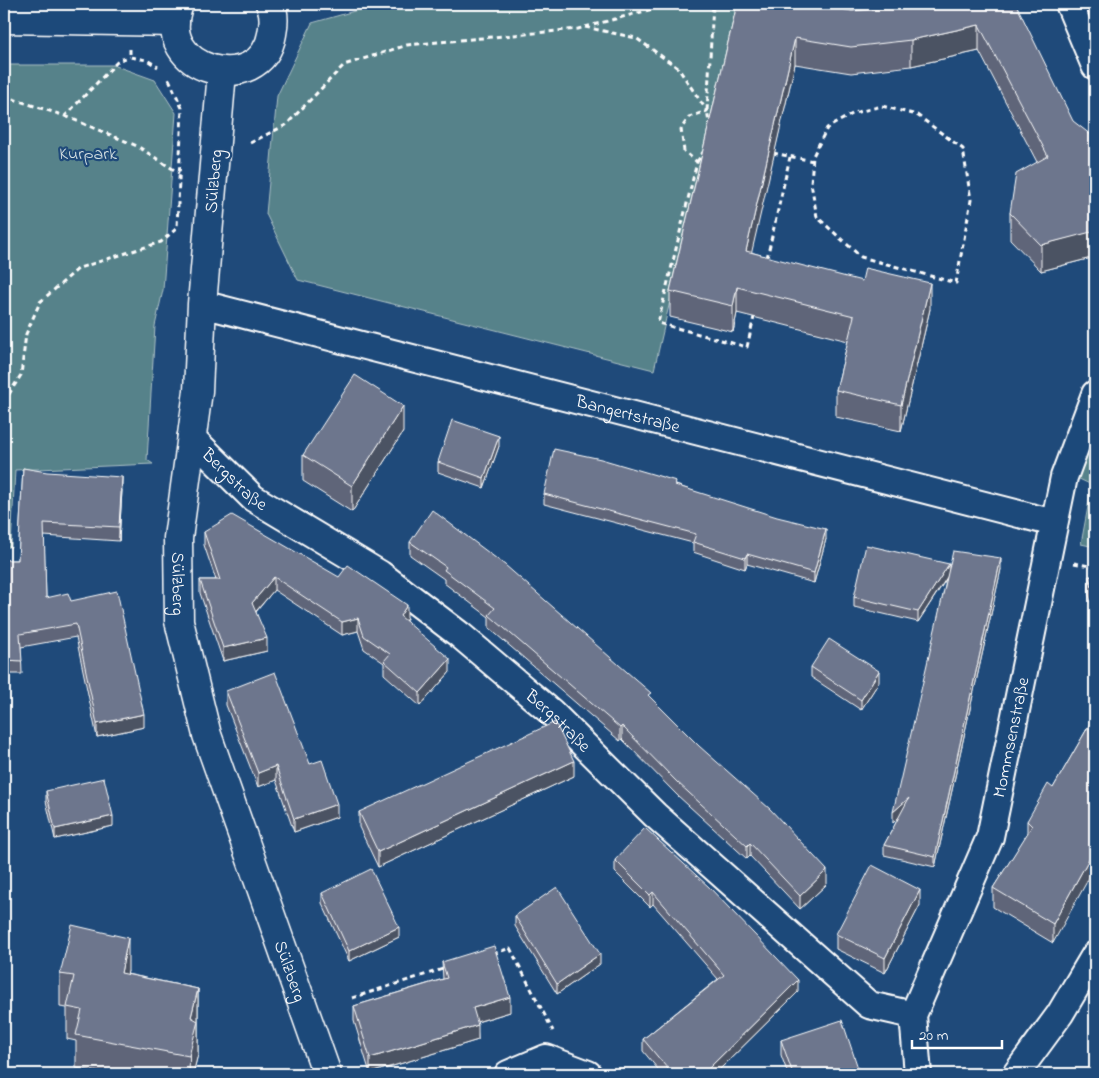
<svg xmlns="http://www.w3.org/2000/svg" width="1099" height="1078" viewBox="0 0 1099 1078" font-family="'Indie Flower',sans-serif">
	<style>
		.green { fill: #57828a; stroke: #abc0c4 }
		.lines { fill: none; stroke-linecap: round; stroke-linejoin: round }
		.minor-casing { stroke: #fff; stroke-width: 30 }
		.tertiary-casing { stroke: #fff; stroke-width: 31 }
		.path { stroke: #fff; stroke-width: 3; stroke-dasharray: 5 4; stroke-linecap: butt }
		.minor { stroke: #1f4a7a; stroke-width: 26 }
		.tertiary { stroke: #1f4a7a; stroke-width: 28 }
		.wall { fill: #5e6579; stroke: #fff }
		.shaded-wall { fill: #4c5363; stroke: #fff }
		.building { fill: #6d768d; stroke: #fff }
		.labels { text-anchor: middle; stroke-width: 4.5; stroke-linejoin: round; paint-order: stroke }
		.park-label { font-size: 18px; fill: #d5e0e2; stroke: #1f4a7a }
		.street-label { font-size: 18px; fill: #fff; stroke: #1f4a7a }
	</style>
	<rect width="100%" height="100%" fill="#1f4a7a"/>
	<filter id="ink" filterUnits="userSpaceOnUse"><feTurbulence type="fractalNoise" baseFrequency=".02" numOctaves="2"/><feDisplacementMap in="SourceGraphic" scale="10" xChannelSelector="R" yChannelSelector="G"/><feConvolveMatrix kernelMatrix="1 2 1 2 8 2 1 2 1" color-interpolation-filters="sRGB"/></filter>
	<g filter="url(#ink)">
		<path class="green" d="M379 4H739L654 370 298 280 266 214 277 96 312 23Z
			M4 65H113L155 80 176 113 163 290 155 326 147 460 153 464 15 470 11 547H4Z
			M1095 434V547L1081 544 1092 485 1077 478Z"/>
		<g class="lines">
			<defs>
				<g id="minor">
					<path d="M1069 4 1095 66"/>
					<path id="s1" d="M202 304 1054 523"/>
					<path id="s2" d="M191 437 253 498 380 574 460 635 551 712 655 815 869 1005 913 1015"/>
					<path d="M508 1074 546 1058 588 1074"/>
					<path id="s3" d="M918 1074 913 1015 990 837 1064 477 1095 394"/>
					<path d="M1016 1074 1060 1014 1095 955"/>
				</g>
				<g id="tertiary">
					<path d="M179 4C152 72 261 99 272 34 274 24 275 13 270 4"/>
					<path d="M4 19 175 22"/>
					<path id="s4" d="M222 72 202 304 198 391 178 538 179 621 207 735 327 1074"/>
				</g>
			</defs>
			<use href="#minor" class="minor-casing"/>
			<use href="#tertiary" class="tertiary-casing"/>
			<path class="path" d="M585 27 636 38 678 68 707 111 689 117 681 129 684 151 697 162 658 323 747 347 754 317
				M130 49V57L147 60 158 67
				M4 96 65 116 119 60 130 57
				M882 106 917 115 963 149 971 200 956 283 861 257 817 217 811 183 813 156 827 128 854 113Z
				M65 116 137 146 179 173
				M710 128 707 111 713 4
				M250 143 286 125 344 65 407 45 578 29 671 4
				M773 153 813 161
				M697 162 703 152
				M767 258 790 157
				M4 402 21 375 26 334 40 302 79 268 161 242 177 228 182 108 169 79
				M1074 563 1095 567
				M493 954 510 948 553 1031
				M352 998 446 968"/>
			<use href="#minor" class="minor"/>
			<use href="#tertiary" class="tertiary"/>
		</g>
		<path class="wall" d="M737 4 852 11 1016 4 1095 257 1041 271 1010 239V213L1037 162 979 51 911 66 851 73 795 64 751 252 930 309 901 431 836 417V390L848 341 737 313 733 332 670 317V291Z
			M403 432 352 512 303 481V455Z
			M499 446 484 488 438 472V462Z
			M23 468 122 490 119 541 44 536 46 598 71 601 144 727 97 737 76 637 21 647 22 674H4V560H18Z
			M676 485 826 539 814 583 747 564 745 569 693 552V543L544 504V494Z
			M204 532 407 618 406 621 450 672 420 706 384 674V663L364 649 358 631 342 635 274 590 256 612 267 651 223 661 200 593V580H216L204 545Z
			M410 542 651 698 827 884 800 909 750 856 747 859 677 795 622 739 620 741 489 628V617L444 583V579L410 555Z
			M949 567 1001 569 935 867 884 855V845L899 817 893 823 947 578 918 622 854 607V597Z
			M1089 576 1095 577V618L1089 595Z
			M811 667 879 682 861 710 811 677Z
			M226 691 310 764 337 817 294 832 276 780 258 787 226 705Z
			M1095 715 1053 943 993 907V888L1027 835V821L1053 788Z
			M574 776 378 867 359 827V812Z
			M46 791 113 826 55 839 46 801Z
			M615 860 798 992 715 1074H662L643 1051V1039L718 979 653 904 650 907 615 872Z
			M322 893 399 937 349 961 322 903Z
			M920 905 885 973 836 949V934Z
			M515 916 600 964 557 994 515 926Z
			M442 962 510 1012 477 1022 478 1040 370 1073 354 1021V1006L443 979Z
			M128 971 127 974 198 989V1054L193 1074H112L76 1068V1041L67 1039V1008L60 1007V974Z
			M781 1040 860 1074H788L781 1055Z"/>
		<path class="shaded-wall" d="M979 25V51L911 66V40Z
			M795 38V64L746 277V251Z
			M1095 230V257L1041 271V245Z
			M930 283V309L901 431V405Z
			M737 287V313L733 332V306Z
			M403 406V432L352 512V486Z
			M499 436V446L484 488V478Z
			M122 477V490L119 541V527Z
			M826 529V539L814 583V573Z
			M747 554V564L745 569V558Z
			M1001 558V569L935 867V857Z
			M949 564V574L918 622V612Z
			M274 577V590L252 616V603Z
			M407 605V618L400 629V616Z
			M358 618V631L342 635V622Z
			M267 638V651L223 661V648Z
			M450 659V672L420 706V693Z
			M879 671V682L861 710V700Z
			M144 714V727L97 737V724Z
			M622 726V739L620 741V728Z
			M574 761V776L378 867V852Z
			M276 766V780L258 787V773Z
			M909 798V808L893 823V812Z
			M337 804V817L294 832V819Z
			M113 816V826L55 839V829Z
			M750 843V856L747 859V846Z
			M1095 848V867L1053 943V924Z
			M827 870V884L800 909V896Z
			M920 890V905L885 973V958Z
			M653 892V904L650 907V895Z
			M399 927V937L349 961V951Z
			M128 938V971L121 1006V973Z
			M600 954V964L557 994V984Z
			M798 980V992L715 1074H703Z
			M198 989V1054L193 1074H189L191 1017Z
			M510 997V1012L473 1023V1008Z
			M478 1025V1040L370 1073V1058Z"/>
		<path class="building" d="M737 4H812L852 11 905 6 914 4H1016L1073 121 1095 138V231L1041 245 1010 213 1016 174 1048 156 979 25 911 40 851 47 795 38 746 251 862 281 865 268 930 283 901 405 836 390 854 316 737 287 733 306 670 291Z
			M355 375 403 406 352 486 303 455Z
			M452 420 499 436 484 478 438 462Z
			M554 449 601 459 676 481 675 485 777 517 826 529 814 573 747 554 745 558 693 542 696 534 544 494Z
			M23 468 47 472 122 477 119 527 44 523 46 598 68 593 71 601 117 591 144 714 97 724 76 624 20 634 22 661 4 660V560H18Z
			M432 510 505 565 651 693 648 695 699 746 770 809 827 870 800 896 750 843 747 846 677 782 622 726 620 728 489 615 495 608 444 570 446 567 410 542Z
			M232 515 339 577 348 565 407 605 400 616 450 659 420 693 384 661 390 654 364 636 358 618 342 622 274 577 252 603 267 638 223 648 200 580H220L204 532Z
			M866 545 949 564 918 612 854 597Z
			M953 551 1001 558 935 857 884 845 909 798 893 812Z
			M1089 576 1095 577V599Z
			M829 639 879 671 861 700 811 667Z
			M275 672 310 764 322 760 337 804 294 819 276 766 258 773 226 691Z
			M1095 715V848L1053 924 993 888 1032 826 1027 821 1048 784 1053 788Z
			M555 722 574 761 378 852 359 812Z
			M104 778 113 816 55 829 46 791Z
			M645 828 709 887 798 980 703 1074H672L643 1039 724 975 653 892 650 895 615 860Z
			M872 865 920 890 885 958 836 934Z
			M371 869 399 927 349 951 322 893Z
			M557 887 600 954 557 984 515 916Z
			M72 925 128 938 121 973 198 989 191 1017 198 1021 189 1056 76 1035 82 1010 67 1007 74 976 60 974Z
			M494 946 510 997 473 1008 478 1025 370 1058 354 1006 447 978 442 962Z
			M842 1020 860 1074H793L781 1040Z"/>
	</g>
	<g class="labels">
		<g class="park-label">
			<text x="88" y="159">Kurpark</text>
		</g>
		<g class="street-label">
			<text transform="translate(213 181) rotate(-85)" y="6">Sülzberg</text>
			<text dy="6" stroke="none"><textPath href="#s1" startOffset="440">Bangertstraße</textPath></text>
			<text dy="6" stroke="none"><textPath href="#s2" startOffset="61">Bergstraße</textPath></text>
			<text dy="6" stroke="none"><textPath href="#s4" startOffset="514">Sülzberg</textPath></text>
			<text dy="6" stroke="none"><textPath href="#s2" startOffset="466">Bergstraße</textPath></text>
			<text dy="6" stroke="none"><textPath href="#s3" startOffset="355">Mommsenstraße</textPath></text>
			<text dy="6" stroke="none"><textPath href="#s4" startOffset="919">Sülzberg</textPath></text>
		</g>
	</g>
	<rect width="1099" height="1078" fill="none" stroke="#1f4a7a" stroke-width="20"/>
	<rect x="10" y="10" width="1079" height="1058" fill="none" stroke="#fff" stroke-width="2" filter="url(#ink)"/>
	<path d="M912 1040v8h90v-8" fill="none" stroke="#ffffff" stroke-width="2.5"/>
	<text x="919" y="1040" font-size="15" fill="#ffffff" stroke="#1f4a7a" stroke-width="4" paint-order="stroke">20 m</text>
</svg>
